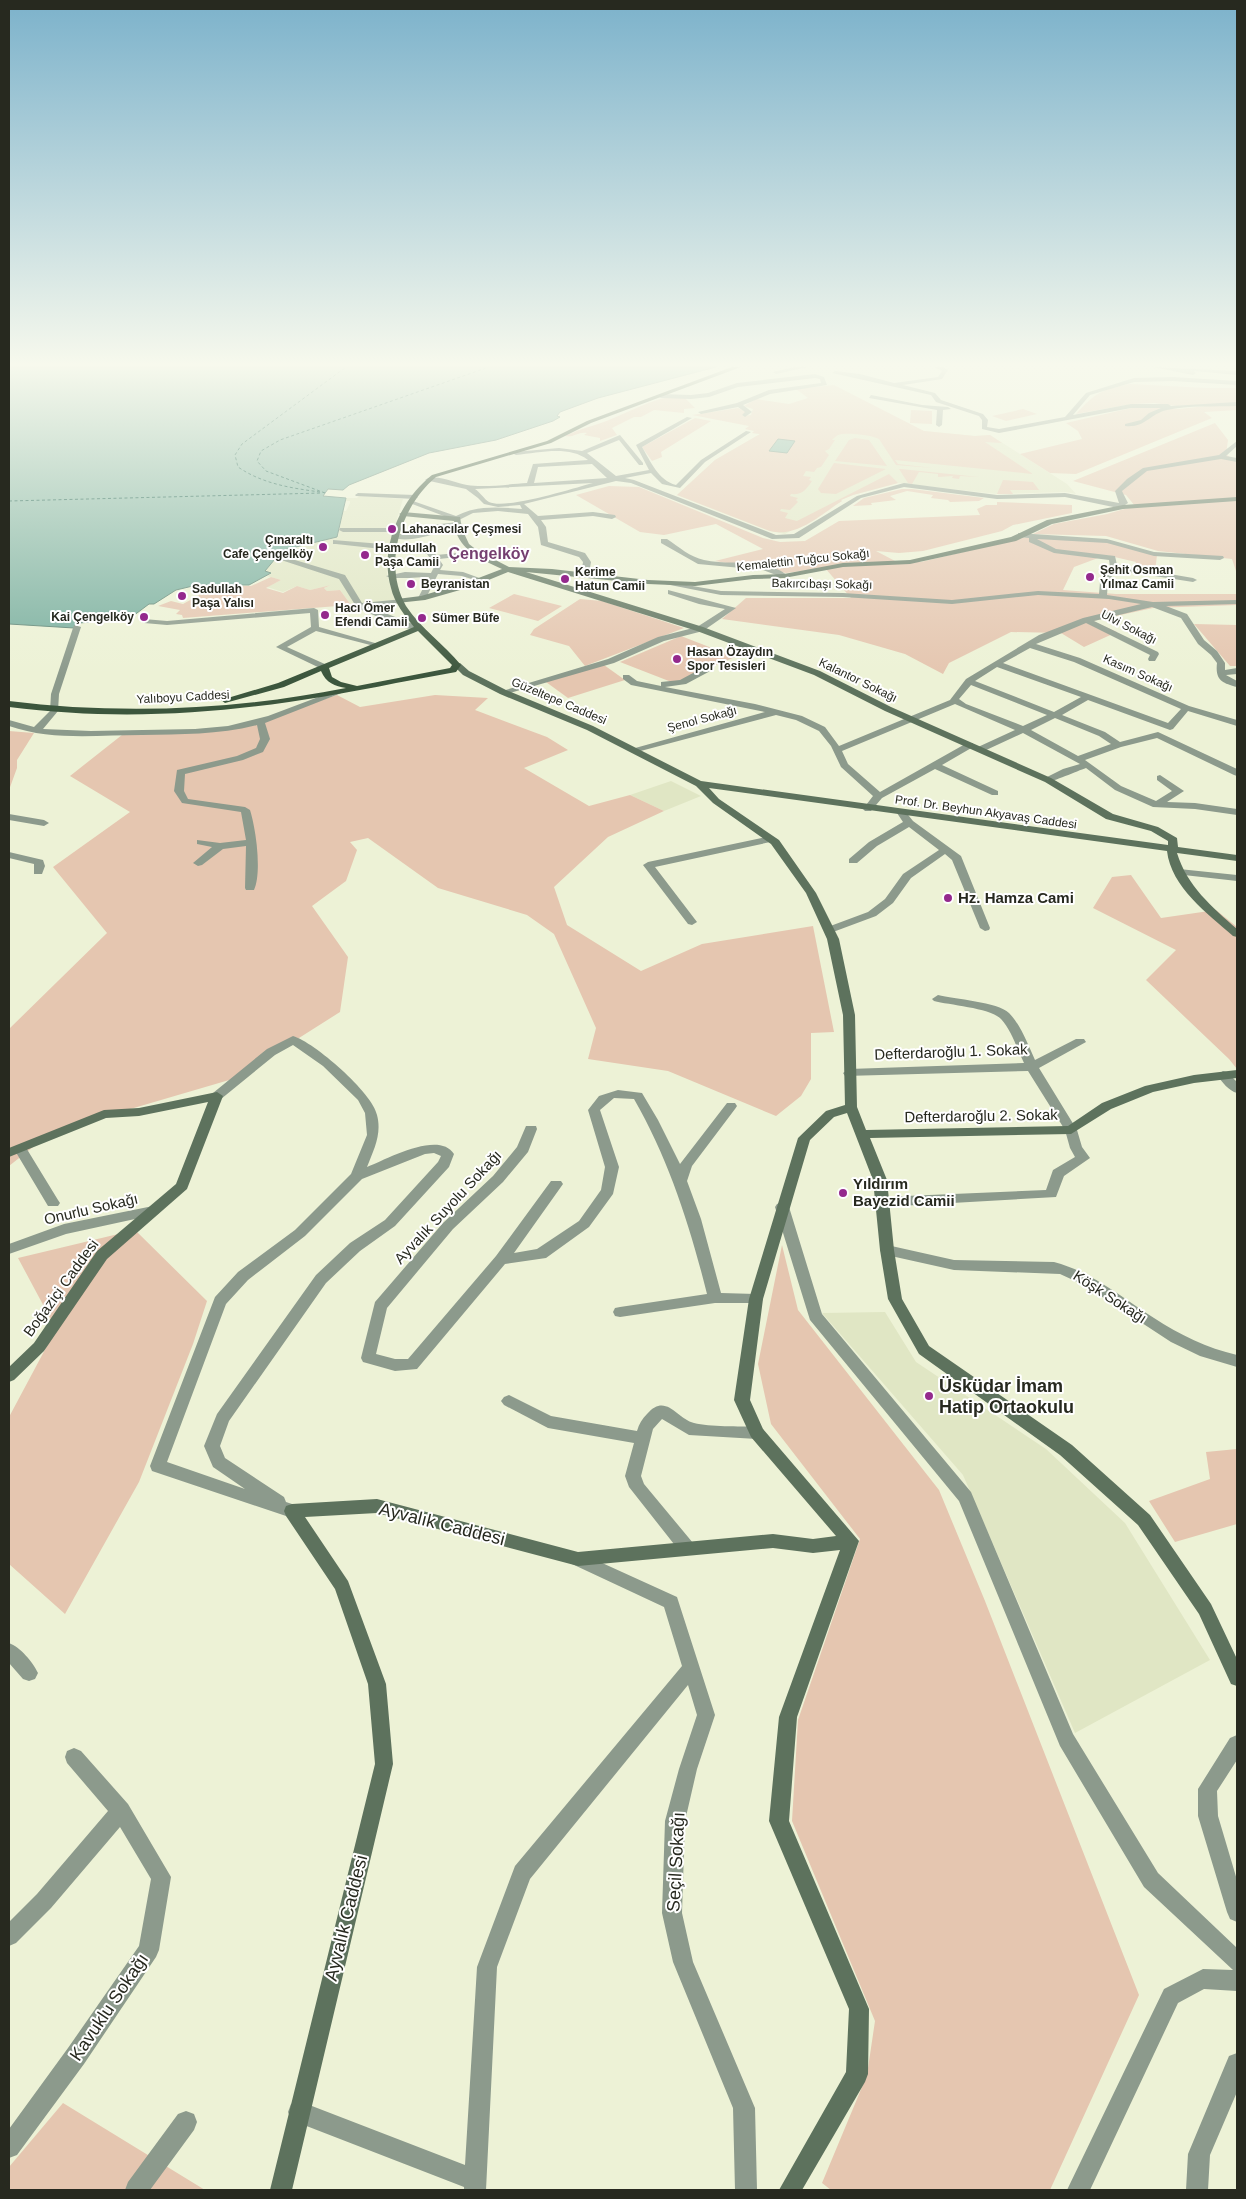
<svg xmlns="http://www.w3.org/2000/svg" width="1246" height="2199" viewBox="0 0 1246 2199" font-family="Arial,sans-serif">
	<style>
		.built { fill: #e0e6c4 }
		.green { fill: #e5c6b0 }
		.water { fill: #7bb0a0; stroke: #628879 }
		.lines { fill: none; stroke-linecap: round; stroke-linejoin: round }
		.ferry { stroke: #055142; stroke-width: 1; stroke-dasharray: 3 2.5; stroke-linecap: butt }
		.street { fill: #8c9a8c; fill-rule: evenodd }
		.secondary { fill: #5d725d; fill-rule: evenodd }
		.primary { fill: #3c563d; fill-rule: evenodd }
		.poi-dot { fill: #94298d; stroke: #fff; stroke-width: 2 }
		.labels { text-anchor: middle; stroke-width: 4; stroke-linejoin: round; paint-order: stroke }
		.far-poi-label { font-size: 12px; font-weight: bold; fill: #27291f; stroke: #fff; text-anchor: start }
		.far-street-label { font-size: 12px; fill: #27291f; stroke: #fff }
		.poi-label { font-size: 15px; font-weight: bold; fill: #27291f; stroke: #fff; text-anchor: start }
		.street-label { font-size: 15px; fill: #27291f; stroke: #fff }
		.far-district-label { font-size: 16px; font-weight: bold; fill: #753f70; stroke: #fff }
		.near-poi-label { font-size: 18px; font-weight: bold; fill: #27291f; stroke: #fff; text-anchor: start }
		.near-street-label { font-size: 18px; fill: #27291f; stroke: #fff }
	</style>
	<rect width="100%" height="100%" fill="#edf2d6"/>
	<path class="built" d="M924 431 975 436 990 435 1067 484 1076 494 1066 492 997 494 898 483 853 495 841 500 842 501 785 534 770 531 677 495 715 460 760 434 752 433Z
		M359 496 403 499 386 556 387 575 395 601 351 605 340 590 327 591 324 588 331 585 310 590 297 586 283 592 267 587 281 580 267 576 271 574 266 571 275 557 315 543 338 537 343 511H346L350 503V501H345L346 498H357Z
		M671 781 701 796 664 811 630 795Z
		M885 1312 916 1362 1046 1449 1125 1523 1210 1660 1075 1733 963 1475 822 1313Z"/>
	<path class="green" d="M1130 384 1206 388H1236L1234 385H1237V403L1176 406 1154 403 1132 404 1076 414C1095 393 1102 389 1130 384Z
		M834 385 924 431 975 436 990 435 1002 443 985 442 1033 474 895 460 898 464 933 468 896 465 879 439C872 435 845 432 838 435 836 436 834 438 832 440H835L829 449 825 451 829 455 821 467 817 468 814 472 806 471 803 476 811 477 809 480 812 481C806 490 802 495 791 494L790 496 798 498 796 500 798 502 790 510 781 509 780 511 788 513 785 518 797 521 889 474 898 483 853 495 841 500 842 501C820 515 797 538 770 531L677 495 715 460 760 434 752 433 754 431 745 429 749 426 692 415 738 408 747 412 742 416 751 415 753 409 744 406 756 399 789 404 808 398 796 389Z
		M669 397 685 398 695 408 684 409V413L654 410 641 417H634L612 428 617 435 600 441V438L584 435 587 433C579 431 573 438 565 436 578 430 585 428 598 424 623 416 643 402 669 397Z
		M1216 405H1237V410L1204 412 1212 418 1076 474 1050 473 1020 454 1082 439 1078 431 1066 423 1140 406 1178 409Z
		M1023 409 1037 414 1006 421 992 416Z
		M911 410 932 411V424L910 423Z
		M695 418 711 421 661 452 662 457 652 461 642 447Z
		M1215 423 1228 440 1226 454 1232 459 1237 460V574L1232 559 1158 551 1106 536 1033 534 1054 524 1107 514 1135 506 1126 495 1073 481Z
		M855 438 869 440 887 466 835 461 849 440Z
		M834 463 886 469 836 494 821 493 818 489Z
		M899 469H901L979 477 960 476 959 479 952 478 953 476 938 477V474L919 472 912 484 908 483Z
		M1003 480 1033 482 1039 490H1010L1013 494H997Z
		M609 486 639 487 763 538 780 542 805 541 839 521 980 515 977 509 986 505H997V502L1072 505V513L1013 525 1002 531 923 551 899 553 876 551 897 562H921L1027 537 1109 542 1157 555 1155 572 1133 569 1136 562 1106 555 1074 567 1063 590 1116 594H1237V605L1153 608 1093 621 1117 632 1084 647 1061 633 1011 632 949 663 943 674 905 654 839 635 722 619 746 598H851L825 568 786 573 715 561 763 549 716 524 664 535 640 532 576 495Z
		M902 489H912L984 498 979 501 950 502 948 500 931 498 933 495 907 491 890 496 896 500 871 503 872 505 853 506 864 498Z
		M271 577 281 580 266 588 283 593 297 586 310 590 331 585 324 588 327 591 340 590 351 605 183 618 182 615 176 614 180 610 158 606 171 601 183 604 203 593 191 589 202 586H251Z
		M514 594 562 606 538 621 489 608Z
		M580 599 602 601 684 628 585 666 569 646 530 635 534 629Z
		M1194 624 1237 625V666H1230Z
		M681 636 735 657 674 683 620 662Z
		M604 665 625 680 568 698 546 682Z
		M337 695 360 707 435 695 488 698 475 710 547 737 568 750 524 768 589 806 630 795 664 811 608 837 554 887 567 925 641 971 702 944 813 926 834 1032 811 1033V1079L801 1096 776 1116 668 1071 588 1059 596 1028 554 934 527 915 438 888 368 838 350 842 357 850 346 881 312 906 348 957 340 1012 236 1078 52 1132 9 1166V1029L107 933 53 867 130 812 70 776 127 731 235 729Z
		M9 731 34 733 17 760V768L9 790Z
		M1131 875 1161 918 1216 910 1237 927V1069L1229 1059 1146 980 1176 950 1093 908 1112 877Z
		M135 1230 207 1301 193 1344 139 1482 65 1614 9 1564V1417L56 1329 18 1258Z
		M782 1245 798 1310 939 1490 985 1601 1139 1995 1050 2190H831L822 2183 867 2075 875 2021 792 1821 798 1720 860 1539 771 1424 758 1364Z
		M1237 1449V1524L1175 1542 1149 1501 1210 1479 1206 1452Z
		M63 2103 205 2190H9V2167Z"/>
	<path class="water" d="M9 367H716L598 398 560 412 557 416 560 417 553 421 496 440 429 453 349 485 343 490 328 489 323 496 346 498 337 537 271 553 275 559 265 571 271 573 249 585H197L176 590 154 604H149L129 619 79 623 74 628 9 624Z
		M778 439 795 441 787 453 769 451Z"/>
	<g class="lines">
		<path class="ferry" d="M320 492C291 488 263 484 238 467L235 455 242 444 346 367
			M325 493 266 471 257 461 261 451 280 440 489 367
			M9 501 322 493"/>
		<path class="street" d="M794 367H808L776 374 773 372Z
			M934 367H943L948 370 942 379 903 385 935 393 941 400 983 414 988 420 987 427 999 429 1065 417 1086 393 1134 378 1173 377 1237 381V385L1173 381 1134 382 1090 395 1073 415 1131 404H1168L1171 406 1237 402V406C1215 407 1188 405 1167 410 1149 414 1146 428 1125 426V424L1141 420 1149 413 1161 408H1131L999 433 982 429V420L979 416 936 402 931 395 832 373 835 371 860 374 894 383 938 377 942 371Z
			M1153 367 1237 371V375L1194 371 1196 373 1193 375Z
			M815 374 824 377 827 385 770 394 743 405 752 412 745 417 742 415 745 412 738 407 701 414 698 412 737 403 769 390 821 383 820 379 815 378 738 387 709 397 691 399 661 398 658 396 661 394 691 395 708 393 737 383Z
			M871 395 922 405 948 407 951 409 943 410 942 425 939 427 936 425 937 410 869 398Z
			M687 417 692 418 642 447C651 462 658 480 676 485L701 460 746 431 751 432 705 462 680 488 662 484 651 473 625 478 634 480 776 535 794 534 857 496 904 483 997 495 1065 493 1119 503 1115 491 1127 479 1143 468 1219 455 1237 441V446L1226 456 1237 458V462L1221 459 1147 471 1122 491 1128 503 1125 505V508L1123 509 1065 497 997 499 904 487 861 498 799 538 772 539 631 483 616 481 524 504 538 516 593 512 615 515 616 517 612 519 593 516 541 520 546 527 548 542 585 553 591 562 589 574 585 576 581 574 583 562 579 557 541 545 538 527 528 514 498 511 473 513 457 521 407 502 413 501 456 516C477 505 499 507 522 509L520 505 498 507 484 504 478 498 466 489 425 480C435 473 455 483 467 485 484 488 509 484 527 483L533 464 588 460C569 445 539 453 516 455L514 454V452L559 448 582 451 620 435 643 463V465H639L619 440 587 453 616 476 649 470 636 445ZM592 464 607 478 534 483 538 467ZM593 483C574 488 506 510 489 502 484 499 480 492 475 489Z
			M358 493 415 495 418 497 415 499 356 496 355 495Z
			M458 522 462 524 461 526 438 529 439 533C426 536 403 544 391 536 396 533 422 533 432 530L431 525Z
			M340 528H398L402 530 398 532H343L339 530Z
			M1018 533 1107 539 1154 552 1223 556 1224 558 1220 560 1154 556 1107 543 1037 539 1056 549 1115 556 1117 565 1193 578 1197 580 1193 582 1116 570 1108 582 1107 595 1153 602 1237 600V604L1166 606 1187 614 1204 640 1217 651 1225 663V670L1237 668V674L1226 675 1237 681V687C1222 683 1215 680 1217 663L1211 655 1198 644 1181 618 1152 607 1094 621 1158 652 1159 654 1155 661H1149L1148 659 1150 655 1086 623 1036 644 1080 658 1189 706 1237 720V726L1188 711 1173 729 1170 730 1088 700 1062 715 1105 732 1120 742 1158 732 1237 769V776L1234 775 1157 738 1121 747 1085 760 1121 786 1156 801 1172 791 1157 780V776L1160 775 1184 791 1167 802 1195 803 1237 809V815L1195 809 1153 807 1115 790 1086 768C1077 771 1051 783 1045 782V778L1063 769 1080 764 1023 733 984 751H978V747L1015 730 955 704 842 751 848 764 880 792 967 743H973V747L942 765 998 791V795H992L935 769 882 798 871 811H865L863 809 873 796 841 767 831 746 819 731 796 720 776 715 633 753 628 750 765 712 631 685 623 679V675H629L637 681 661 686V682L680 680 708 665H714V669L686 684 665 687 755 704 802 716 825 727 839 746 950 700 966 679 1039 635 1083 618 1141 604 1109 599 1038 595 952 604 843 597 721 595 660 583 664 581 721 591 843 593 952 600 1038 591 1099 594 1100 582 1110 567 1109 560 1054 553 1029 542V538L1018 537ZM1030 648 1074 662 1181 709 1168 723 1003 663ZM997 667 1081 697 1054 712 975 681ZM971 685 1047 715 1023 726 966 704 959 699ZM1055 718 1099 736 1111 744 1078 756 1031 730Z
			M661 539H667C679 547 690 557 704 560 730 566 766 557 788 576L784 578 763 570 698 564 661 543Z
			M333 540 419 547 433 550 436 555 478 551V555H475L439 559 443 565 440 570 463 572 485 580 481 582 462 576 438 574 425 600H419L418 598 429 577C420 577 392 580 386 576L405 572 431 573 435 565 427 554 336 544H333Z
			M275 554 345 575 362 603 403 599 404 601 400 603 370 607 423 628 419 630 404 628 357 608 339 579 275 558Z
			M668 590 736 608 703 631 664 641 614 663 506 694 499 692 608 659 658 637 697 627 725 609 699 604 668 594Z
			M314 608 318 610 319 627 382 645 378 647 316 631 287 647 327 665V669L324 670 276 647 311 627 310 613 167 625 144 623 140 621 144 619 167 621Z
			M74 625 81 627 59 694 58 711 43 729 91 731 195 729 228 726 268 716 337 690 344 692 265 723 270 739 263 752 243 760 185 774 184 791 188 799 245 807 250 810C256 829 262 873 254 890H246L245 888 246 846 223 849 202 865 198 866 193 863 212 847 197 844V840L220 843 246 840 241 812 182 803 174 791 177 770 237 756 256 748 260 739 257 725C219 735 181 734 142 735 97 735 52 741 9 726V720L34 727 50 711 51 694Z
			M902 810 905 811 913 821 961 856 990 928 989 930 985 931 980 928 952 860 945 854 911 878 893 903 876 916 833 932H825L824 930 825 928 868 912 885 899 903 874 939 850 909 827 877 846 857 863H849V859L869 842 903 822 897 813Z
			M9 814 44 820 49 823 44 826 9 820Z
			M771 836 776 839 775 841 655 867 697 922 692 925 688 924 643 865 648 862Z
			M9 852 43 860 45 866 42 874H34V864L9 858Z
			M1179 869 1237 875V881L1175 874 1174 872Z
			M938 995C954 999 998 1002 1009 1013 1021 1025 1028 1045 1035 1060L1076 1039H1084L1086 1042 1039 1068 1077 1130 1082 1147 1090 1158 1064 1176 1056 1197 882 1207 877 1205 875 1202 877 1199 882 1197 1046 1190 1053 1170 1075 1157 1070 1148 1065 1130 1028 1071 845 1076 843 1073 849 1069 1024 1063C1017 1049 1012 1031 1001 1019 991 1008 949 1005 934 1001L932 999Z
			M293 1036C314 1042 373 1093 377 1115 382 1134 374 1149 367 1167 387 1159 439 1130 454 1154L449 1167 395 1226 360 1251 326 1283 229 1421 220 1446 225 1458 284 1497 286 1502 298 1506 300 1511 298 1516 292 1518 152 1471 150 1466 215 1297 238 1272 295 1230 351 1174 367 1135 365 1113 358 1100 323 1066 293 1045 275 1055 221 1099H213L211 1096 213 1093 267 1049ZM434 1153 441 1156 438 1162 385 1220 350 1243 316 1275 217 1414 204 1446 213 1467 245 1489 167 1462 226 1304 248 1280 305 1236 362 1179 425 1154Z
			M1223 1071 1227 1072 1237 1082V1093C1229 1091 1222 1082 1217 1075Z
			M618 1090 642 1093 658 1120 680 1164 727 1103H735L737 1106 735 1109 692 1166 687 1181 701 1219 721 1293 756 1294 761 1295 763 1299 761 1303H715L620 1317 615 1316 613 1312 615 1308 620 1307 707 1294C690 1226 669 1160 634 1099L614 1098 600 1110 619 1167 613 1194 589 1227 546 1258 505 1264 417 1369 395 1371 363 1362 361 1358 375 1302 443 1223 493 1176 517 1147 526 1126H536L537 1129 528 1152 503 1182 453 1229 387 1308 376 1354 395 1359H408L496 1256 551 1181H561L563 1184 514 1253 537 1249 579 1221 601 1190 605 1167 588 1110 599 1096Z
			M20 1145 25 1146 58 1200 60 1203 58 1206H48L14 1149Z
			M782 1202 787 1204 789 1207 822 1314 971 1492 1073 1734 1158 1873 1237 1948V1991L1204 1989 1178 2003 1090 2190H1067L1164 1989 1203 1969 1233 1970 1144 1887 1060 1746 959 1501 810 1320 775 1207 777 1204Z
			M153 1206 158 1208 160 1211 158 1214 66 1234 9 1254V1244L64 1224Z
			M887 1245 954 1260 1054 1262C1092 1272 1121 1297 1154 1318 1180 1335 1207 1348 1237 1355V1367L1200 1356 1171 1342 1084 1285 1060 1274 954 1270 882 1254 880 1250 882 1246Z
			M509 1395 551 1416 637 1431C639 1424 642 1419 647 1414 666 1392 677 1419 694 1423 710 1427 739 1426 757 1427L763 1429 765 1433 763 1437 757 1439 689 1435 662 1419 653 1429 641 1476 644 1484 693 1543 695 1548 693 1553 687 1555 681 1553 629 1487 625 1476 634 1443 548 1428 504 1405 501 1401 504 1397Z
			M578 1552 677 1597 715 1715 697 1769 685 1821 682 1913 693 1962 755 2108 757 2190H735L733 2108 673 1962 662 1913 665 1821 679 1769 697 1715 688 1685 530 1879 497 1967 486 2190H464V2187L291 2120 288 2112 291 2104 299 2101 465 2165 477 1967 515 1866 682 1666 664 1607 572 1564 570 1559 572 1554Z
			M9 1643C20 1647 33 1662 38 1673L35 1679 29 1681 23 1679 9 1663Z
			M1237 1735V1760L1217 1791 1218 1816 1237 1880V1922L1230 1919 1227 1912 1198 1816V1789L1230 1738Z
			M74 1748 81 1751 128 1804 171 1877 159 1950 156 1957 84 2064 17 2155 9 2158V2129L68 2048 139 1946 151 1879 120 1827 51 1908 16 1943 9 1946V1922L37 1894 108 1811 67 1763 65 1757 67 1751Z
			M1237 2053V2092L1210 2155 1208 2190H1186L1188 2154 1229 2056Z
			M186 2111 194 2114 197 2122 194 2130 150 2190H125L128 2182 178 2114Z"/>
		<path class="secondary" d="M1237 497V501L1123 509 1052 524 1016 541 910 564 843 567 784 578 753 579 695 586 648 584 526 572 703 627 820 671 891 707 1051 778 1113 814 1158 827 1177 838 1178 847 1237 855V861L1177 853C1187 886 1212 907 1237 929V937L1233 936C1208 914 1171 887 1167 851L709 788 719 799 779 840 816 893 839 939 855 1015 857 1107 866 1130 1068 1126 1102 1103 1145 1086 1194 1075 1237 1070V1078L1194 1083 1153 1092 1111 1109 1071 1134 870 1138 887 1180 894 1250 902 1299 929 1346 1072 1445 1150 1515 1211 1604 1237 1659V1686L1231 1684 1199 1614 1138 1525 1060 1455 919 1354 888 1299 880 1250 873 1180 847 1113 834 1117 810 1140 763 1299 750 1400 763 1429 859 1541 797 1717 789 1821 869 2009 868 2074 865 2082 802 2190H779L846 2072 849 2009 769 1821 779 1717 840 1550 813 1553 773 1548 578 1566 377 1513 305 1517 348 1581 386 1684 393 1764 292 2190H270L375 1764 368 1684 335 1589 286 1516 284 1511 286 1506 292 1504 377 1499 578 1552 773 1534 813 1539 836 1536 751 1437 734 1400 749 1299 798 1138 826 1111 845 1105 843 1015 827 939 806 893 771 844 713 803 696 786 587 730 500 694 463 675 453 665 460 663 469 671 506 690 593 726 701 781 1168 845V841L1151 831 1106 819 1045 782 885 711 814 675 697 631 508 572 474 586 425 600 397 603V599L421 596 468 582 502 569C479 558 456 549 454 521L403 516 399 514 403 512 460 517 462 529 469 544 478 551 509 567 552 569 648 580 695 582 753 575 784 574 843 563 910 560 1011 537 1047 520 1123 505Z
			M217 1092 223 1096 187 1189 107 1259 44 1351 14 1380 9 1382V1367L34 1343 97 1251 176 1184 208 1102 139 1116 106 1118 9 1157V1148L104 1110 139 1108Z"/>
		<path class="primary" d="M732 367H741L591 423 551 443 436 477C401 506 382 564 406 606 421 629 444 644 461 665L456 672C436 676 416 679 396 683 264 710 143 724 9 707V701C122 715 235 710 346 688 335 686 326 683 321 671L284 687 225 703 221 700 278 683 414 627C405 616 394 602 391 588 379 548 400 500 432 475L547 441 587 421ZM418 631 452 665 450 668 357 686 341 682 332 677 329 668Z"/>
	</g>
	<linearGradient id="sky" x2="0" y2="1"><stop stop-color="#7cb2cb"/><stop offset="0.54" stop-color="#f7f9ed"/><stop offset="1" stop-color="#f7f9ed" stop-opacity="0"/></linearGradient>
	<rect width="1246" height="675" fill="url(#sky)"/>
	<g class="poi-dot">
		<circle cx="392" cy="529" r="5"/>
		<circle cx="323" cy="547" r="5"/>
		<circle cx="365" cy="555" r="5"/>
		<circle cx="1090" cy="577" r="5"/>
		<circle cx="565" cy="579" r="5"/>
		<circle cx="411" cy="584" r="5"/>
		<circle cx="182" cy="596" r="5"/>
		<circle cx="325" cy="615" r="5"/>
		<circle cx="144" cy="617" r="5"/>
		<circle cx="422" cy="618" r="5"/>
		<circle cx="677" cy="659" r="5"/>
		<circle cx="948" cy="898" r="5"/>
		<circle cx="843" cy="1193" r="5"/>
		<circle cx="929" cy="1396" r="5"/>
	</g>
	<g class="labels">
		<g class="far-poi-label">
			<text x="402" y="533">Lahanacılar Çeşmesi</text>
			<text x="313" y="544" text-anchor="end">Çınaraltı<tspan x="313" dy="14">Cafe Çengelköy</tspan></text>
			<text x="375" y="552">Hamdullah<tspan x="375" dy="14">Paşa Camii</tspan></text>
			<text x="1100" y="574">Şehit Osman<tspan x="1100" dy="14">Yılmaz Camii</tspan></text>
			<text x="575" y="576">Kerime<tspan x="575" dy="14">Hatun Camii</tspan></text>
			<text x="421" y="588">Beyranistan</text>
			<text x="192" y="593">Sadullah<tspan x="192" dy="14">Paşa Yalısı</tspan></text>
			<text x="335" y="612">Hacı Ömer<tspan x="335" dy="14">Efendi Camii</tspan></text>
			<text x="134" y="621" text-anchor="end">Kai Çengelköy</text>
			<text x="432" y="622">Sümer Büfe</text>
			<text x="687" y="656">Hasan Özaydın<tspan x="687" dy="14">Spor Tesisleri</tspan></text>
		</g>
		<g class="far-street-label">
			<text transform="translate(803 560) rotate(-6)" y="4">Kemalettin Tuğcu Sokağı</text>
			<text transform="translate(822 584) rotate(1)" y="4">Bakırcıbaşı Sokağı</text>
			<text transform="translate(1129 627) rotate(27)" y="4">Ulvi Sokağı</text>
			<text transform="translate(1138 673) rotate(24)" y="4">Kasım Sokağı</text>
			<text transform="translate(858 680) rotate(26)" y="4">Kalantor Sokağı</text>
			<text transform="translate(183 697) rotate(-3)" y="4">Yalıboyu Caddesi</text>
			<text transform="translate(559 701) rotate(23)" y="4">Güzeltepe Caddesi</text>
			<text transform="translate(702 719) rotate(-15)" y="4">Şenol Sokağı</text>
			<text transform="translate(986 812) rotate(8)" y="4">Prof. Dr. Beyhun Akyavaş Caddesi</text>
		</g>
		<g class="poi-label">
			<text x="958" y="903">Hz. Hamza Cami</text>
			<text x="853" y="1189">Yıldırım<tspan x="853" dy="17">Bayezid Camii</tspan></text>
		</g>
		<g class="street-label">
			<text transform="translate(951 1052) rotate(-2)" y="5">Defterdaroğlu 1. Sokak</text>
			<text transform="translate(981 1116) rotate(-1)" y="5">Defterdaroğlu 2. Sokak</text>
			<text transform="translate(448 1207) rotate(-47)" y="5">Ayvalık Suyolu Sokağı</text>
			<text transform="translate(91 1209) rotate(-13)" y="5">Onurlu Sokağı</text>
			<text transform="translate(61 1288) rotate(-54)" y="5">Boğaziçi Caddesi</text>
			<text transform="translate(1110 1297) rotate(33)" y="5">Köşk Sokağı</text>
		</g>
		<g class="far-district-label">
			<text x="489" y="559">Çengelköy</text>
		</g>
		<g class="near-poi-label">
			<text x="939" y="1392">Üsküdar İmam<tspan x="939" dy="21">Hatip Ortaokulu</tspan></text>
		</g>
		<g class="near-street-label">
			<text transform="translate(442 1524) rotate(14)" y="6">Ayvalık Caddesi</text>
			<text transform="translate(676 1862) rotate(-87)" y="6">Seçil Sokağı</text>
			<text transform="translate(346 1918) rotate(-76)" y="6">Ayvalık Caddesi</text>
			<text transform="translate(109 2007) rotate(-56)" y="6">Kavuklu Sokağı</text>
		</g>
	</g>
	<rect width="1246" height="2199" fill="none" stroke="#27291f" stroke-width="20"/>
</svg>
